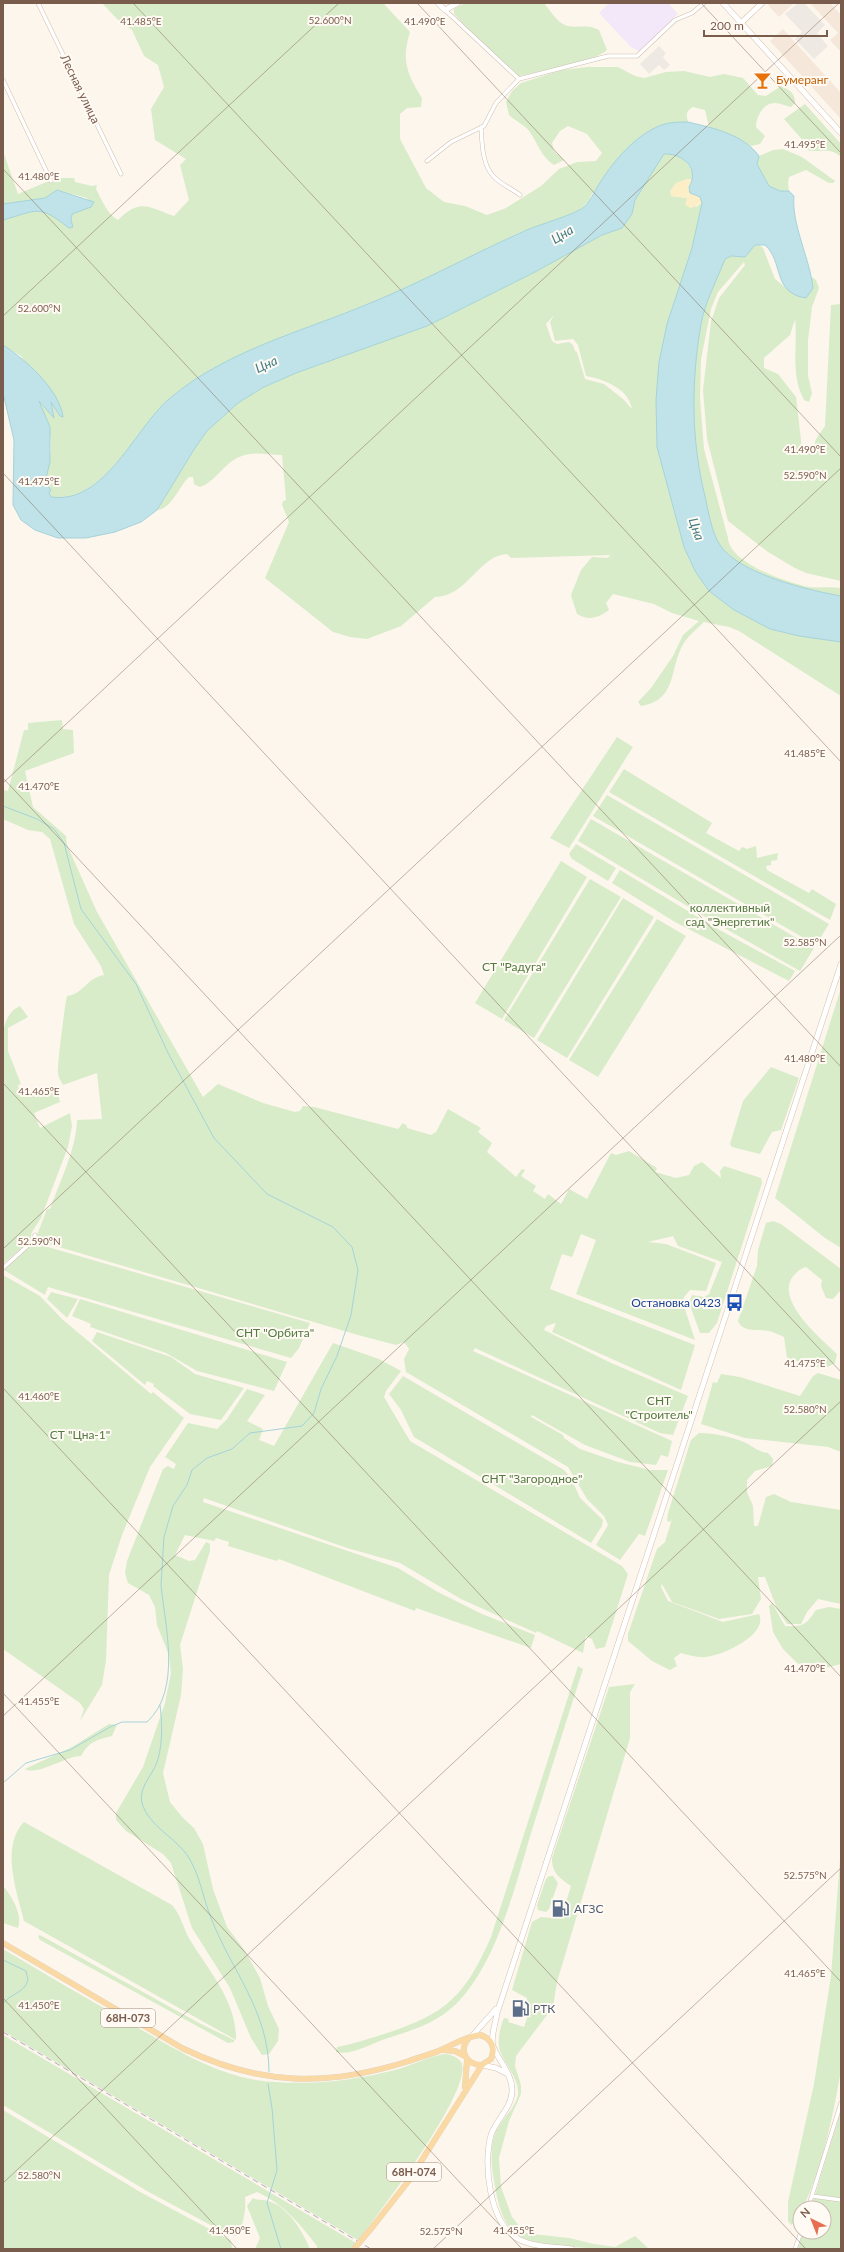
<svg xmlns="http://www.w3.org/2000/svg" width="844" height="2252" viewBox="0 0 844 2252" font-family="Lato,sans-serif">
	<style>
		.residential { fill: #f5e8da }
		.industrial { fill: #efe9e4 }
		.education { fill: #f3e8fa }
		.green { fill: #d8ecc9; fill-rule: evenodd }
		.sand { fill: #fcefc7 }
		.water { fill: #bfe3e8; stroke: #a5d3da }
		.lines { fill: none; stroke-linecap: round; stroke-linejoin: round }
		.stream { stroke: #a5d3da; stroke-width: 1 }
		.street-casing { stroke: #d1beb0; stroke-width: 4.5 }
		.secondary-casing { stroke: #d6c0b0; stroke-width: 6 }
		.primary-casing { stroke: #dad1cd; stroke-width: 6 }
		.street { stroke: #fff; stroke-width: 3.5 }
		.secondary { stroke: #fff; stroke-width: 5 }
		.primary { stroke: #fbd9a5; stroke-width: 5.5 }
		.rail { stroke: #b9a8c9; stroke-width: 1; stroke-dasharray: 6 4; stroke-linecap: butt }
		.primary-bridge-casing { stroke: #dad1cd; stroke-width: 6; stroke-linecap: butt }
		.primary-bridge { stroke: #fbd9a5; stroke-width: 5.5 }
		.ticks { fill: none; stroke: #7a5c4d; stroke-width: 1; stroke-opacity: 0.45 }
		.labels { text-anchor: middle; stroke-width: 4; stroke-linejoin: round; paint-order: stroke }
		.shield { fill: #fffaf3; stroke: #a28b7f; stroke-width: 1 }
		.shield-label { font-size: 11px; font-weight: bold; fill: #7a5c4d }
		.food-label { font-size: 12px; fill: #c56008; stroke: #fffaf3; text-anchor: start }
		.street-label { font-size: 12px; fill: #7a5c4d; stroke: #fffaf3 }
		.park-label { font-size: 12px; fill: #537a41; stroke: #fffaf3 }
		.transit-label { font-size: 12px; fill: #164399; stroke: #fffaf3; text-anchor: end }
		.service-label { font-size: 12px; fill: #4e5e75; stroke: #fffaf3; text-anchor: start }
		.water-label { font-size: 13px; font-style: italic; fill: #437c86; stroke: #fffaf3 }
		.ticks-label { font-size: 10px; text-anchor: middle; fill: #7a5c4d; stroke: #fffaf3; stroke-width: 4; stroke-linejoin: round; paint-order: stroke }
	</style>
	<rect width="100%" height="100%" fill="#fdf6ec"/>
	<path class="residential" d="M770 3H794L779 17 768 5Z
		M810 3H830L841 15V52L830 40 838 33Z
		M783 29 841 93V119L770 41Z"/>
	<path class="industrial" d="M798 3H804L825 25 817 33 828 46 814 59 795 39 802 32 785 14Z
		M659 46 666 53 663 57 670 65 664 70 659 65 649 74 640 64Z"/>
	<path class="education" d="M609 3H668L678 14 639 51 631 47 599 13Z"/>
	<path class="green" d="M102 3H383L410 32C401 60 407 74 422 98L421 107 407 108 400 114V139L426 188 444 202 465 206 487 215 506 208 541 186 559 169 577 162 596 161 602 153 587 134 568 126 560 131 552 143 554 151 564 160 554 165C541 157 538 143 529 131 525 125 515 121 509 115L506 102 512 91 521 83 562 70 588 67H618L635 76 644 78 666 72 684 71 710 77 724 74 743 78 758 95 766 96 781 86C790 90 795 93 795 103L791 107C786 106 780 103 775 103 763 103 756 117 756 127L765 136 760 144 751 146 729 134 709 127 705 110 693 107C686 111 686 114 688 122L666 124 592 194C590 198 588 202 585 205 578 214 534 227 521 232 482 250 446 271 407 288 356 311 303 327 253 350 223 364 193 377 168 400 135 430 104 504 51 497 41 478 51 465 51 445 51 428 44 415 38 400L53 417 51 400 63 417 21 356 3 345V220L35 210 71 220 72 214 90 207 87 198 57 190 45 198 3 204V151L18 194 56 178H74L75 182 92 186 97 185 96 189C102 200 107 214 118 220 140 198 148 207 174 216L189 200 180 165 186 159 155 140 151 109 164 87 158 65 144 56 132 30 119 21Z
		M465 3H544C549 9 556 20 563 24 573 30 586 23 599 30L607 50C597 61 537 72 519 76L510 74 454 14V9Z
		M805 104 841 144V157C828 145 819 155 805 149L806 144 784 119Z
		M783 149 802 157 835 181 833 183H829L806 170 789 177 788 183 789 191H780L769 186 757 164 759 156 773 150Z
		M674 153C685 158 693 168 693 180L687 179 671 196 687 198 696 207 702 203 692 248 667 324 656 400 657 447 684 547 695 571 709 591 734 610 770 629 799 636 841 642V696L739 631 729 627 704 622C698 628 691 633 686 640 668 664 680 700 641 706L638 702 651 688 673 656 683 635 699 621 672 613 654 604 613 594 606 603 609 610C598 618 589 621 577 614L571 595 581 570 592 557 607 558 611 555 511 558 507 554C479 555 467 597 435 597L401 626 367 639 350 637 333 632 265 578 289 522 282 505 283 501 286 500 282 455C268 455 255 451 242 456 225 461 217 481 200 487L194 484 193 477H189C179 486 171 510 157 510L195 448 207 431 238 403 262 388 296 373 427 326 535 272 602 235 622 228 632 214 635 200 664 154ZM554 315 550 322 555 341 573 339 578 345 586 376C604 379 629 389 632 409L623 399 604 384 585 379 577 352 575 351 573 345 569 342 557 344 552 341 546 324Z
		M755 245H759L763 248 775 279 787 289 812 288V277L816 280 819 288 812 307 808 340V376L812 393 809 402 804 400C790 374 798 347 795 319L790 335 764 358V368L778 374 796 397 802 449H813L816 439 825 426 831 305 841 304V581L806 573 795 568 768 552 728 521 707 439 703 390 711 321 719 298 745 265 744 262 718 292 711 309 701 359 700 398 704 449 728 538C729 562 783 581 804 586 816 589 829 586 841 588V596C808 590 739 574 720 545 712 534 708 510 705 496 691 440 690 382 701 324 705 302 717 280 725 259L731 256 736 257Z
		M62 720 63 729 73 730 74 753 25 771 33 807 66 836 67 845 97 912 203 1097 218 1084 263 1103 295 1112 300 1111 303 1106 314 1107 398 1129 403 1123 407 1126V1128L431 1135 436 1132 448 1109 481 1128 478 1132 492 1143 487 1152 516 1177 522 1169 525 1170 521 1176 536 1186 533 1191 545 1199 548 1194 561 1204 569 1189 587 1199 611 1153 616 1155 629 1151 657 1168 655 1172 676 1178 689 1175 694 1166 702 1162 721 1178 720 1171 724 1166 761 1178 762 1183 717 1323 709 1333H700L689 1303 692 1295 704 1297 709 1294 722 1262 678 1246 673 1236 648 1242 666 1244 716 1263 706 1291 690 1290 684 1297 683 1303 695 1340 576 1294 596 1240 581 1234 572 1257 562 1254 550 1289 695 1345 681 1390 552 1332 556 1323 546 1326 544 1330 609 1362 688 1396 673 1435 660 1433 475 1348 473 1351 672 1441 668 1457 661 1455 656 1465 630 1462 585 1445 532 1415 531 1417 563 1435 564 1438 580 1449 618 1462 650 1470H668L645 1536 639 1534 620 1560 596 1545 608 1525 604 1516 587 1499 568 1467 406 1372 404 1359 409 1349 404 1342 396 1345 358 1335 35 1240 47 1209H50C60 1181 76 1150 77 1120L102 1119 97 1073 63 1085C61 1081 58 1077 58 1073 57 1067 65 1003 67 996 84 994 86 978 104 975L101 966 74 924 50 839 42 832 28 830 3 819V790L8 791 24 730H28V723Z
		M617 737 633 747 569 848 550 838Z
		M624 769 712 823 706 833 739 851 742 847 747 849 756 846 757 858 778 853 777 860 771 861V865L766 866 767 870 809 893 812 889 836 904 830 920 609 792Z
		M607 795 829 924 816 945 593 816Z
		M591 819 814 948 800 971 719 925 578 841Z
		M576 844 616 868 608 881 572 859 569 854Z
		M561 861 587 877 502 1019 475 1003Z
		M620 870 716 928 795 971 789 981 675 922 612 883Z
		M590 879 621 897 534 1038 504 1020Z
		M623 898 654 917 567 1058 537 1040Z
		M657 919 686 936 598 1077 569 1060Z
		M841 988V1248L825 1238 775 1198Z
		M20 1006 28 1017 8 1028V1051L21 1084 18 1085 20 1096 56 1087 60 1102 34 1113 40 1128 70 1113 72 1126 68 1147 41 1218 32 1232 30 1241 3 1264V1033C5 1021 9 1011 20 1006Z
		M771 1067 799 1078 781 1130 772 1132 760 1154 732 1147 730 1144 743 1101Z
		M773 1221 781 1224 841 1269V1290L833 1299 826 1298 821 1286 822 1280 806 1267C800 1269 798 1271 794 1275 773 1299 821 1339 837 1354L835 1363 824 1369 787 1358 784 1337C779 1335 774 1332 769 1331 758 1329 743 1333 738 1321L757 1266 758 1250 766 1223Z
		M34 1243 310 1323 299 1348 291 1358 48 1287 45 1295 4 1270Z
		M3 1275 40 1296 62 1319 151 1394 153 1392 184 1418 150 1467 122 1535 109 1575 106 1660 102 1685 80 1721 84 1709 80 1703 3 1649Z
		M51 1292 78 1299 67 1318 47 1299Z
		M80 1299 287 1362 274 1391 197 1371 166 1353 90 1327 91 1324 72 1316Z
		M97 1332 171 1357 195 1374 244 1388 221 1420 190 1414 153 1386 154 1384 147 1381 145 1385 92 1341Z
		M333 1343 379 1359 401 1371 386 1391 384 1397 410 1441 622 1566 628 1574 605 1647 596 1649 592 1639 586 1636 583 1653 537 1631 536 1633 461 1599 400 1563 347 1548 204 1498 203 1502 398 1568 436 1591 482 1614 535 1635 531 1648 416 1608 415 1611 279 1559 277 1561 228 1546 229 1542 216 1538 214 1541 185 1535 175 1555 189 1561 195 1560 206 1542 210 1544V1551L180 1645 183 1669 181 1695 163 1773 170 1802 183 1818 194 1828 203 1844 213 1889 227 1927 245 1951 260 1978 268 2006 279 2029 278 2041 269 2054 262 2055 251 2038 230 1988 192 1928 171 1863 163 1854 126 1831 116 1820V1813L143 1767 165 1703 171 1673 169 1655 157 1625 155 1607 149 1595 128 1583 125 1573 127 1561 163 1469 168 1466 174 1469 176 1464 165 1457 188 1423 217 1429 227 1419 247 1389 265 1395 247 1421 263 1429 259 1440 274 1446Z
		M818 1373 841 1380V1452L828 1447 745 1438 701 1424 713 1382 717 1383 721 1374 740 1377 800 1396 813 1376Z
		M403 1376 564 1470 571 1478 580 1498 603 1520 602 1526 591 1543 414 1437 401 1410 389 1394Z
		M699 1433C714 1433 733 1437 746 1443 754 1447 758 1452 768 1453L773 1459 772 1466 755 1471 747 1480V1492L753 1506 754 1526H758L766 1497 774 1494 791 1502 841 1510V1604L818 1599 807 1612 801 1624H787L777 1609 765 1577H758L761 1599 752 1614 719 1619 672 1602 662 1584 661 1587 668 1601 723 1622 759 1614C769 1635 721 1656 706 1657 698 1658 689 1655 681 1653L674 1658 677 1666 670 1670 652 1661 628 1641V1634L657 1549 665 1542 672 1519 670 1522 667 1521 668 1513 691 1440Z
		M772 1603 785 1626C803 1627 806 1625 816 1610L829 1607 841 1609V1664L817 1670 797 1663 783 1649 773 1632 769 1606Z
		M578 1666 583 1669C566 1722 549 1776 532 1830 515 1886 497 1964 455 2005 435 2024 410 2031 385 2039 371 2044 350 2056 336 2052L337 2047C354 2044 371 2038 387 2033 448 2013 465 1995 491 1937Z
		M635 1684 630 1692V1738L557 1982 553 2007 516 2056 515 2066 521 2085V2094L509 2121 499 2158 501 2187 512 2217 524 2232 532 2234 569 2238 594 2244 615 2247 635 2236 649 2249C621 2249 535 2250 514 2233 503 2223 497 2201 495 2186 492 2171 490 2155 493 2141 496 2123 514 2112 518 2095 520 2080 505 2065 500 2051 497 2041 500 2027 504 2018L509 2019 508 2022 524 2027 531 2007 526 2004 527 1998 512 1990 532 1922 541 1917 552 1918 563 1912 571 1886C560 1879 551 1872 552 1858L609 1687Z
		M109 1724 117 1725 112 1736C98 1739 88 1742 81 1756 66 1756 38 1776 25 1769L72 1747Z
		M24 1822 172 1905C181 1915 183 1928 190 1940 209 1971 237 2002 236 2040L24 1921C17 1892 0 1847 24 1822Z
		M841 1847V2070C833 2116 823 2165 803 2208H800L797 2221 791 2225 788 2221V2202L814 2084 831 1976Z
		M549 1876H553L558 1883 549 1909 546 1912 538 1910 537 1905 546 1879Z
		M3 1886C12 1896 23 1915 18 1928L3 1923Z
		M40 1935 199 2023 234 2040V2042L228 2043 40 1940 38 1936Z
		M3 1949C43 1973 83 1996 123 2019 171 2046 219 2080 276 2082 317 2085 355 2080 395 2070 407 2067 436 2054 446 2054 452 2055 457 2057 461 2062 476 2086 377 2217 358 2240L3 2031Z
		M3 2035 356 2243 351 2249H317V2246C298 2222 285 2205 257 2192L245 2197C246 2209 244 2228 235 2236L229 2235 147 2191 3 2105Z
		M3 2110 142 2193 230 2240 233 2249H3Z
		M841 2110V2249H798L803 2232H824V2208H811Z
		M253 2198C258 2201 262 2199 268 2201 288 2206 303 2232 310 2249H255L260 2238 247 2206Z"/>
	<path class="sand" d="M687 179 693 180 689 187 695 196 700 197 702 203 691 208 685 205 687 198 671 196 670 191 676 183Z"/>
	<path class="water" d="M688 122C713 128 743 134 759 156L757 164 769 186 780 191H789L794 196C791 223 810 259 813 288L806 298C772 293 784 262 765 245H755L745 257 731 256 725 259C717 280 705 302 701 324 691 382 691 440 705 496 708 510 712 534 720 545 739 574 808 590 841 596V642L799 636 770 629 734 610 709 591 695 571 684 547 657 447 656 400 659 362 667 324 692 248 702 203 700 197 690 193 689 187C700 169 683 153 664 154L635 200 632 214 622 228 602 235 535 272 427 326 296 373 262 388 238 403 207 431 195 448 157 510 141 522 115 532 86 538H58L35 530 21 520 13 505 14 440 3 393V345C24 358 60 390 63 417L60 416 51 402 54 418 39 401 50 427V462L45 482 51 490 49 493 51 497C105 505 135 428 169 399 225 351 301 332 368 304 420 283 469 256 520 233 536 225 572 216 584 207 591 201 597 186 603 178 617 157 640 131 665 124 672 122 681 122 688 122Z
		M57 190 94 202 91 207 72 214 71 220 73 227 69 228C38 204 39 210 3 220V204L45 198Z"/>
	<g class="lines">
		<path class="stream" d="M3 806 37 819 54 829 64 843 81 909 136 984 168 1053 214 1138 267 1194 333 1227 352 1247 358 1270 351 1315 337 1356 321 1389 314 1413 302 1426 250 1433 232 1449 207 1458 192 1470 187 1485 173 1506 164 1537 161 1585C165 1626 182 1690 147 1722H122L110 1727 70 1750 26 1763 3 1783
			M160 1705C162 1722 163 1741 158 1759 154 1774 138 1787 142 1803 149 1827 176 1837 189 1858 200 1876 203 1898 211 1918 232 1972 269 2011 269 2072
			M3 1960 26 1971 28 1980C24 1994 10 1993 3 2004
			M268 2084 272 2108 277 2170 267 2203 281 2249"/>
		<defs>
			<path id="street" d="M38 3 121 174
				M445 10 519 79
				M3 80 51 181
				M481 127C482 143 482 165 494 177 501 184 512 189 520 195
				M427 161 451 142 484 126 496 103 519 79 608 56H637L675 20 692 13 704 3
				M3 1268 33 1241 35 1235
				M812 2196 841 2200
				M808 2208 841 2103
				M795 2249 801 2232"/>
			<path id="secondary" d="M438 3 445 10 458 3
				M723 3 841 133
				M741 23 762 3
				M472 2036 496 2009
				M482 2065 496 2068 506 2073
				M572 2249C555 2247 533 2247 518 2239 489 2223 483 2163 491 2135 496 2120 512 2107 512 2091 513 2075 498 2060 493 2046 490 2038 496 2022 497 2013L841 964"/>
			<path id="primary" d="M3 1943 182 2048C260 2086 327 2087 409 2061 420 2057 432 2054 443 2049 454 2044 467 2036 480 2035 491 2038 496 2047 491 2059L483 2064
				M469 2038C458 2050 466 2065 482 2065
				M443 2050 455 2051 465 2056
				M465 2087 467 2060
				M374 2225 410 2179 482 2065"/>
		</defs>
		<use href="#street" class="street-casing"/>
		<use href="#secondary" class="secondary-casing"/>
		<use href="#primary" class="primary-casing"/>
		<use href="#street" class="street"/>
		<use href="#secondary" class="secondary"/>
		<use href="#primary" class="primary"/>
		<path class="rail" d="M3 2032 371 2249"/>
		<defs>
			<path id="primary-bridge" d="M354 2249 374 2225"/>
		</defs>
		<use href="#primary-bridge" class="primary-bridge-casing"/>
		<use href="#primary-bridge" class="primary-bridge"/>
	</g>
	<path class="ticks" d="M133 3 841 762M417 3 841 457M701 3 841 153M3 169 841 1067M3 316 339 3M3 473 841 1372M3 778 841 1677M3 783 839 3M3 1083 841 1982M3 1249 841 468M3 1388 806 2249M3 1693 522 2249M3 1716 841 935M3 1998 237 2249M3 2183 841 1401M433 2249 841 1868"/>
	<defs>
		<symbol id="bar-bare" viewBox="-9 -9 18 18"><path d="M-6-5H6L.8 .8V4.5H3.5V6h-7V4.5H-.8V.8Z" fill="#e8710a" stroke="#fffaf3" stroke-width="2.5" paint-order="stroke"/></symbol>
		<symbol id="bus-bare" viewBox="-9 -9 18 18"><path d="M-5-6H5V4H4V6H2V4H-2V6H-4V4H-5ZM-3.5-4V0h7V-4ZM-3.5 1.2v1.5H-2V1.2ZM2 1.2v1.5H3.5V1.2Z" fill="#1a4fb4" stroke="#fffaf3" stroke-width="2.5" paint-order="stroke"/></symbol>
		<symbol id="fuel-bare" viewBox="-9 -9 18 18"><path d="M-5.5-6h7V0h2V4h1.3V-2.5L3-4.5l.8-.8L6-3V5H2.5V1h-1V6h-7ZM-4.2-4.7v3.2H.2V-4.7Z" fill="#5c6f8a" stroke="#fffaf3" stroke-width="2.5" paint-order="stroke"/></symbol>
	</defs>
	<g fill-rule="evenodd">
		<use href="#bar-bare" x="750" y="68" width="25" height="25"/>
		<use href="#bus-bare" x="722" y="1290" width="25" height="25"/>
		<use href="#fuel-bare" x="548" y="1896" width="25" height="25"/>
		<use href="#fuel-bare" x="508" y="1996" width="25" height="25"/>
	</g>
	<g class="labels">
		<g class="shield">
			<rect x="101" y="2009" width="54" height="18" rx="3"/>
			<rect x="387" y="2163" width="54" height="18" rx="3"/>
		</g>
		<g class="shield-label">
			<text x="128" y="2022">68Н-073</text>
			<text x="414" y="2176">68Н-074</text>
		</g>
		<g class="food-label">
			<text x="776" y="84">Бумеранг</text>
		</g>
		<g class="street-label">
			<text transform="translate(80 89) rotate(64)" y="4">Лесная улица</text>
		</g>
		<g class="park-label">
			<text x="730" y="912">коллективный<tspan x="730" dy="14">сад "Энергетик"</tspan></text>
			<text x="514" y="971">СТ "Радуга"</text>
			<text x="275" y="1337">CНТ "Орбита"</text>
			<text x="659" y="1405">CНТ<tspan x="659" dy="14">"Строитель"</tspan></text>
			<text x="80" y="1439">СТ "Цна-1"</text>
			<text x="532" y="1483">СНТ "Загородное"</text>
		</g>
		<g class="transit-label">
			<text x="721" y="1307">Остановка 0423</text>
		</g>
		<g class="service-label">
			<text x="574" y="1913">АГЗС</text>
			<text x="533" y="2013">РТК</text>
		</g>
		<g class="water-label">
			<text transform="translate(562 234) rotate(-31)" y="5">Цна</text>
			<text transform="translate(266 364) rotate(-25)" y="5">Цна</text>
			<text transform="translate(697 529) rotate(71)" y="5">Цна</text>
		</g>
	</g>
	<g class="ticks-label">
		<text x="330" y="24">52.600°N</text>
		<text x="141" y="25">41.485°E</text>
		<text x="425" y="25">41.490°E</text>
		<text x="805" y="148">41.495°E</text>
		<text x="39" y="180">41.480°E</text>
		<text x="39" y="312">52.600°N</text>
		<text x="805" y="453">41.490°E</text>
		<text x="805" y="479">52.590°N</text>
		<text x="39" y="485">41.475°E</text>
		<text x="805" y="757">41.485°E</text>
		<text x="39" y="790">41.470°E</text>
		<text x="805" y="946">52.585°N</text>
		<text x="805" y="1062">41.480°E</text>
		<text x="39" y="1095">41.465°E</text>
		<text x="39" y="1245">52.590°N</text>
		<text x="805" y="1367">41.475°E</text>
		<text x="39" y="1400">41.460°E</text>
		<text x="805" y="1413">52.580°N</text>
		<text x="805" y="1672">41.470°E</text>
		<text x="39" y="1705">41.455°E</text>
		<text x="805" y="1879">52.575°N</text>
		<text x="805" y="1977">41.465°E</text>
		<text x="39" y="2009">41.450°E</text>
		<text x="39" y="2179">52.580°N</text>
		<text x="230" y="2234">41.450°E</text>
		<text x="514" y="2234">41.455°E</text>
		<text x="441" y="2235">52.575°N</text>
	</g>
	<rect width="844" height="2252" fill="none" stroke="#7a5c4d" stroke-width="8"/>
	<g transform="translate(812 2220) rotate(317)"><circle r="19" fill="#fffaf3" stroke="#cabbb1"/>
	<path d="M0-3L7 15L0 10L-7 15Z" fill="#e76f51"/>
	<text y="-6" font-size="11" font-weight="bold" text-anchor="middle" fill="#7a5c4d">N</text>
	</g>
	<path d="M704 30v6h123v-6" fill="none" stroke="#7a5c4d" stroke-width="2"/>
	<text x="710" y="30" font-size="12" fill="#7a5c4d" stroke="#fffaf3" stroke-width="3" paint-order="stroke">200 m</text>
</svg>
